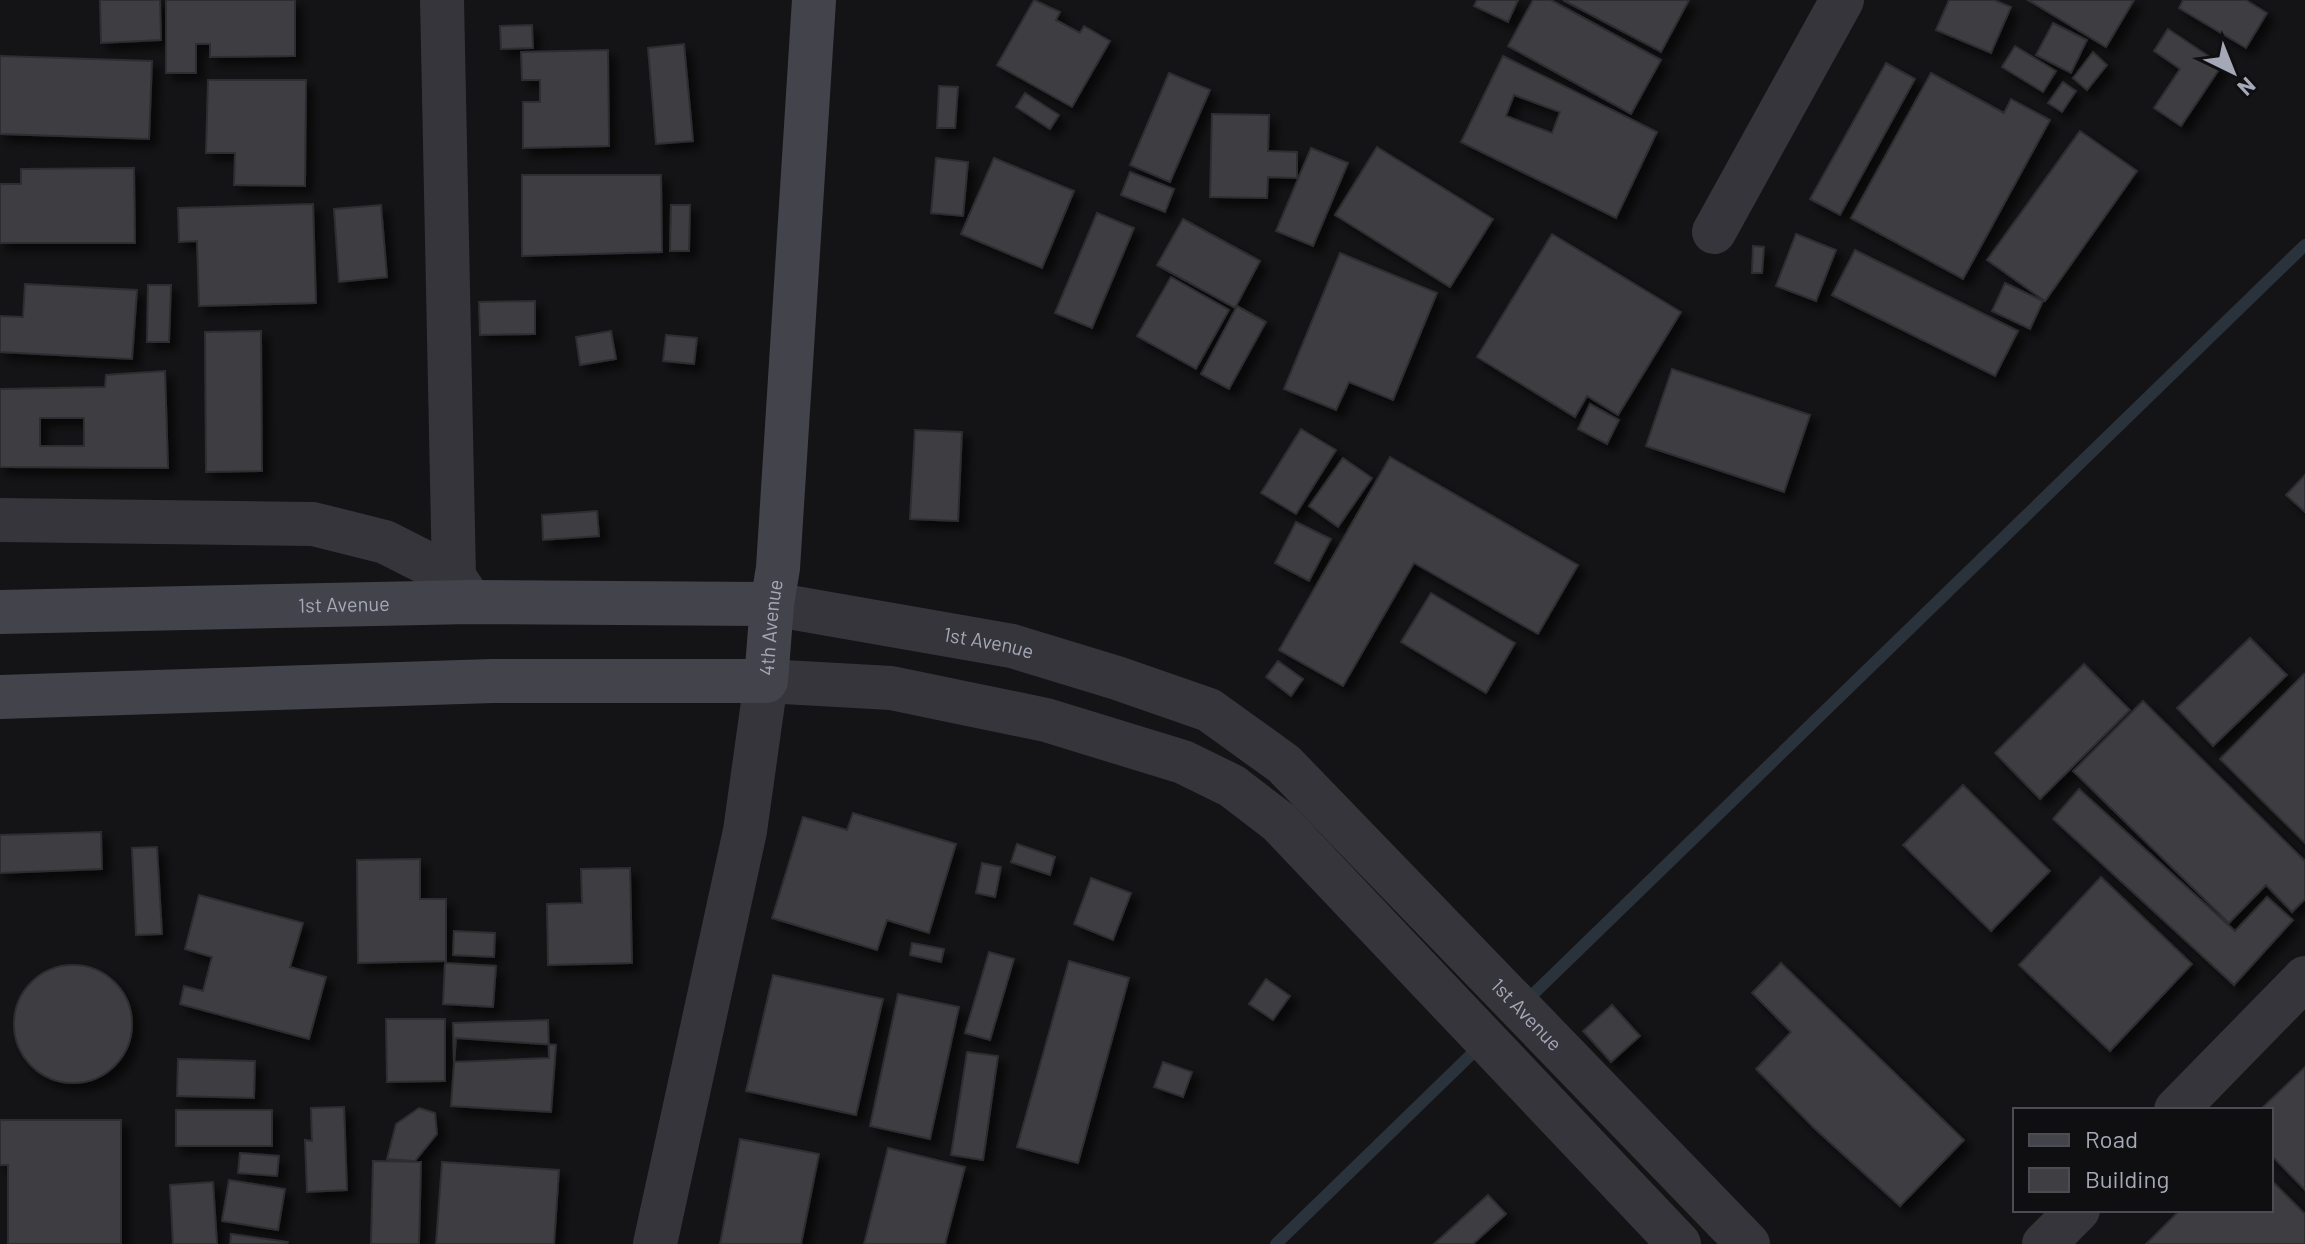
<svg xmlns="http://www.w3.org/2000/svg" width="2305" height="1244" viewBox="0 0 2305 1244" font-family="Barlow,sans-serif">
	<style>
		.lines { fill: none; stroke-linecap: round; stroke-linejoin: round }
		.stream { stroke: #2a323b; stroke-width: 12 }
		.building { fill: #3e3e43; stroke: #2e2e32; stroke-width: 2; fill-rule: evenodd; filter: url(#shadow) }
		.minor { stroke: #35353b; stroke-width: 44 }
		.secondary { stroke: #43444b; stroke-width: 44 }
		.labels { text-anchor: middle; stroke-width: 6; stroke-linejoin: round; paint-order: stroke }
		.street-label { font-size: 20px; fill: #a5a9b7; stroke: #0f0f11 }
	</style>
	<defs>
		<filter id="shadow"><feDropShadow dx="7" dy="7" stdDeviation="4" flood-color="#0009"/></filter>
	</defs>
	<rect width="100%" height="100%" fill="#141416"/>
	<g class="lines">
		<path class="stream" d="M1524 1003 2305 245
			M1276 1244 1482 1044"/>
	</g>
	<path class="building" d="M100 0H160L161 40 101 43Z
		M166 0H295V56L210 57V44H196V73H166Z
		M1034 0 1060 12 1056 20 1080 33 1084 26 1110 41 1072 107 997 65Z
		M1477 0H1518L1508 22 1474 6Z
		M1533 0H1551L1661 60 1631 114 1508 46Z
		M1563 0H1689L1661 52Z
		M1949 0H1994L2011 7 1991 53 1936 30Z
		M2028 0H2134L2106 47Z
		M2183 0H2246L2267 13 2246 48 2179 8Z
		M2053 23 2087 40 2071 73 2036 55Z
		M532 25 533 48 501 49 500 26Z
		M2168 29 2222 65 2181 126 2154 108 2180 69 2154 51Z
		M684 44 693 141 656 144 648 48Z
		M2015 46 2056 71 2043 92 2002 67Z
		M608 50 609 146 523 148V102H540V80H522L521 52Z
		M2093 52 2107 65 2087 90 2073 78Z
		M0 56 152 61 149 139 0 134Z
		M1503 56 1657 132 1616 218 1461 142ZM1514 95 1560 112 1552 133 1506 116Z
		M1886 63 1915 79 1840 215 1810 199Z
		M1169 73 1210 90 1170 182 1130 165Z
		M1931 73 2004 113 2011 99 2050 120 1963 279 1851 218Z
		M208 80H306L305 186 234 185 235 153H206Z
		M2063 82 2076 91 2062 112 2048 103Z
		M939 86 958 87 955 128H937Z
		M1025 93 1059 115 1050 129 1016 107Z
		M1212 114 1269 115 1268 151 1297 152V178L1268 177 1267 198 1210 197Z
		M2080 131 2137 171 2045 301 1987 260Z
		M1377 147 1493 219 1450 287 1335 215Z
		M1311 148 1348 163 1313 246 1276 231Z
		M936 158 968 162 963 216 931 213Z
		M994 158 1074 191 1042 268 961 234Z
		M134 168 135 243H0V184H21V169Z
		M1130 172 1174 189 1165 212 1121 195Z
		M522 175H661L662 252 522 256Z
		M313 204 316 303 199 306 197 241 179 242 178 208Z
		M381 205 387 277 339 282 334 209Z
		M671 205H690L689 251H670Z
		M1097 213 1134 228 1092 328 1055 313Z
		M1183 219 1260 261 1235 308 1157 265Z
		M1552 234 1681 312 1618 415 1587 396 1575 417 1477 357Z
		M1796 234 1836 250 1816 301 1776 286Z
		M1753 246 1764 247 1762 273H1752Z
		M1855 250 2018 331 1995 376 1832 295Z
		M1340 253 1437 293 1393 400 1349 382 1336 410 1284 389Z
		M1171 277 1229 310 1196 369 1137 336Z
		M2005 283 2043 301 2030 329 1992 311Z
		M25 284 137 290 132 359 0 352V316L23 317Z
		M148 285H171L169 342H147Z
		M535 301V334L480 335 479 302Z
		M1237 306 1266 322 1229 389 1201 374Z
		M261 331 262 471 206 472 205 332Z
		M611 331 616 359 580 365 576 337Z
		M666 335 697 338 694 364 663 361Z
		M1672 369 1810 415 1784 492 1646 446Z
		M165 371 168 468 0 467V389L105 387 106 375ZM40 418H84V446H40Z
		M1590 404 1619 420 1607 444 1578 429Z
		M1301 429 1336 450 1296 514 1261 493Z
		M915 430 962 432 958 521 910 519Z
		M1390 457 1578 565 1538 634 1414 563 1343 686 1279 650Z
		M1343 458 1372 478 1338 527 1309 506Z
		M2305 475V512L2286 495Z
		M597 511 599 536 543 540 542 515Z
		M1296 522 1331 539 1309 581 1275 563Z
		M1431 593 1515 643 1486 693 1401 642Z
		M2250 638 2287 675 2213 746 2177 708Z
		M1278 661 1303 679 1291 696 1266 677Z
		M2084 664 2130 710 2040 799 1995 753Z
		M2304 674 2305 675V843L2220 759Z
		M2143 701 2305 861V899L2292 912 2266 885 2229 923 2073 771Z
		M1963 785 2050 871 1991 931 1903 845Z
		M2079 789 2235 931 2267 897 2293 920 2234 985 2053 819Z
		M853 813 956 844 929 933 887 920 877 950 772 918 803 817 847 830Z
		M101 832 102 869 0 873V835Z
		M1017 844 1055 857 1050 875 1011 862Z
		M157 847 162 934 136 935 132 848Z
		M420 859V899H446V961L358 963 357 860Z
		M982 863 1001 867 995 897 976 893Z
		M630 868 632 963 548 965 547 904 582 903 581 869Z
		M2101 877 2192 964 2110 1051 2019 965Z
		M1091 878 1131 893 1113 940 1074 924Z
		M199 895 303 923 290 967 326 977 309 1039 180 1004 184 986 203 991 212 957 185 949Z
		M454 931 495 933 494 957 453 955Z
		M912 943 944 949 941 962 910 955Z
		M989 952 1014 959 990 1040 965 1033Z
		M1069 961 1129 978 1078 1163 1017 1147Z
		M445 963 496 966 493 1007 443 1004Z
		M1781 963 1964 1140 1900 1206 1814 1128 1756 1069 1791 1032 1752 993Z
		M14 1024a59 59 0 1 1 118 0a59 59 0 1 1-118 0Z
		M773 975 883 999 856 1115 746 1091Z
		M1266 979 1290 996 1273 1020 1249 1004Z
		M898 994 959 1007 930 1139 870 1126Z
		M1612 1005 1640 1036 1611 1062 1583 1031Z
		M386 1019H445V1081L387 1082Z
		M548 1020 549 1058 454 1062 453 1023Z
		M456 1038 556 1045 551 1112 451 1106Z
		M967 1052 998 1056 983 1160 951 1155Z
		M178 1059 255 1061 254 1098 177 1096Z
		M1163 1062 1192 1072 1183 1097 1154 1087Z
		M2305 1067V1190L2271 1155V1110H2260Z
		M344 1107 347 1190 307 1192 305 1140 312 1141 311 1108Z
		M419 1108 435 1113 437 1134 415 1161 387 1159 396 1124Z
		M176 1110H272V1146H176Z
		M0 1120H121V1244H8V1165H0Z
		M740 1139 819 1154 801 1244H720Z
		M888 1148 965 1167 945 1244H864Z
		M240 1153 279 1156 277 1176 238 1173Z
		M373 1161 421 1162 419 1244H371Z
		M442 1162 559 1170 554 1244H436Z
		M229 1180 285 1189 278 1230 222 1221Z
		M2271 1180 2305 1214V1244H2146L2180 1210H2271Z
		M213 1182 217 1244H173L170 1185Z
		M1488 1195 1506 1214 1473 1244H1434Z
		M231 1234 288 1242 287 1244H230Z"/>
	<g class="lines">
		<g class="minor">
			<path d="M442 0 454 577"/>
			<path d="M1714 232 1842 0"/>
			<path d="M0 520 313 524 385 542 454 577 468 598"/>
			<path id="s1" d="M772 604 1012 646 1117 678 1209 710 1284 764 1748 1244"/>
			<path d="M2176 1110 2305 978"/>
			<path d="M655 1244 745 831 766 681 891 688 1046 720 1183 762 1232 786 1279 822 1679 1244"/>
			<path d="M2044 1244 2078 1210"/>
		</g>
		<g class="secondary">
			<path id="s2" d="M0 612 471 602 772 604"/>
			<path id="s3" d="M0 697 492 681H766L772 604 778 568 814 0"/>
		</g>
	</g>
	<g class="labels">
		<g class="street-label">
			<text dy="7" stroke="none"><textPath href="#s2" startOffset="344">1st Avenue</textPath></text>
			<text dy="7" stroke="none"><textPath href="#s3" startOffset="820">4th Avenue</textPath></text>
			<text dy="7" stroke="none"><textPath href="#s1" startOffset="220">1st Avenue</textPath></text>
			<text dy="7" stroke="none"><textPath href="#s1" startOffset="892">1st Avenue</textPath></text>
		</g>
	</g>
	<rect x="2013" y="1108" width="260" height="104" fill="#0f0f11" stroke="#4b4d53" stroke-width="2"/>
	<rect x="2029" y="1134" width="40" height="12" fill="#43444b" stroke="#4b4d53" stroke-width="2"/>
	<text x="2085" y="1148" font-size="24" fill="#a5a9b7">Road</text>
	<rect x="2029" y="1168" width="40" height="24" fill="#3e3e43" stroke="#4b4d53" stroke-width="2"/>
	<text x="2085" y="1188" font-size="24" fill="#a5a9b7">Building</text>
	<g transform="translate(2233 72) rotate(137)" stroke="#0f0f11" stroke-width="6" paint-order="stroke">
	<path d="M0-6L14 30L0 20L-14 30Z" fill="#a5a9b7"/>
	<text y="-12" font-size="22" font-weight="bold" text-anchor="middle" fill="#a5a9b7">N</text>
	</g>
</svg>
